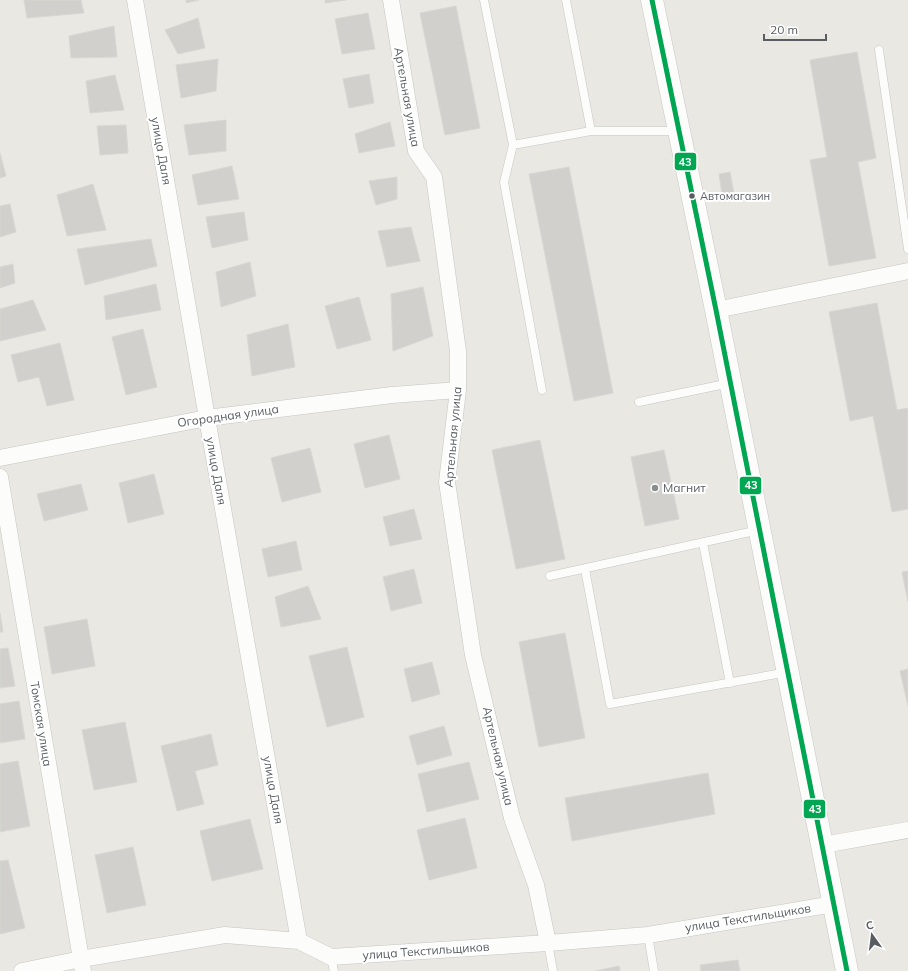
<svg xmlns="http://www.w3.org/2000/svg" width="908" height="971" viewBox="0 0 908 971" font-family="Mulish,sans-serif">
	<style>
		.building { fill: #d1d0cd; stroke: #d8d7d2 }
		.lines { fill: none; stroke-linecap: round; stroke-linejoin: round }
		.lane-casing { stroke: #c5c5c4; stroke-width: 9 }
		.street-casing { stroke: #c5c5c4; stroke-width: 17 }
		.secondary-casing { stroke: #c6c6c5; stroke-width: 23 }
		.lane { stroke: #fcfcfb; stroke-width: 8 }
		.street { stroke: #fcfcfb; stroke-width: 16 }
		.secondary { stroke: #fcfcfb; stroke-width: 22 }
		.bus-1-casing { stroke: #fff; stroke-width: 8 }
		.bus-1 { stroke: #00a651; stroke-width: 5 }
		.bus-dot { fill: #595d62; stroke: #fff; stroke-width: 1.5 }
		.poi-dot { fill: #8b8e8f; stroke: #fff; stroke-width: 1.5 }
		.labels { text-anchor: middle; stroke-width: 4; stroke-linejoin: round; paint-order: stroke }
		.bus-label { font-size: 11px; fill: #595d62; stroke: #fff; text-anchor: start }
		.street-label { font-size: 12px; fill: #595d62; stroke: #fff }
		.poi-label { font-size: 12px; fill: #595d62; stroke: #fff; text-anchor: start }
		.line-badge { stroke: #fff; stroke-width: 1.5 }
		.badge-label { font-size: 11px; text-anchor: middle; font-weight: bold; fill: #fff }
	</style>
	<rect width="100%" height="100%" fill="#e9e8e3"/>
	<path class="building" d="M24 0H81L84 13 27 18Z
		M186 0H199L186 3Z
		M325 0H346L325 3Z
		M456 6 480 128 445 135 420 13Z
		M368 13 375 49 342 54 335 19Z
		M198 18 205 48 178 54 165 30Z
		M114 26 117 57 71 58 69 36Z
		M857 52 876 158 858 162 876 258 829 266 810 160 827 157 810 60Z
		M218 59 216 91 181 98 176 65Z
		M369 74 374 103 349 108 343 79Z
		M115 75 124 110 90 113 86 81Z
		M226 120V151L189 155 184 125Z
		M390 122 395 146 359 153 355 134Z
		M126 125 128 153 100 155 97 126Z
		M0 153 6 176 0 178Z
		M232 166 239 199 198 205 192 175Z
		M569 167 613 393 574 401 529 174Z
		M730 172 735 199 723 201 719 174Z
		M397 177V199L376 205 369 181Z
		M93 184 106 230 67 236 57 195Z
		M10 204 16 232 0 237V206Z
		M244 212 248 240 212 248 206 217Z
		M411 227 420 261 387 267 378 231Z
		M151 239 157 266 85 285 77 249Z
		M250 262 256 296 221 307 216 272Z
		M13 264 15 283 0 288V267Z
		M156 284 161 310 106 320 104 296Z
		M423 287 433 336 393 351 391 294Z
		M359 297 371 340 337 349 325 306Z
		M33 300 46 330 0 341V309Z
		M877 303 897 410 908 408V509L892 512 873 416 850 421 829 312Z
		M288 324 295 367 252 376 247 335Z
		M143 329 157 387 126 395 112 337Z
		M60 343 74 400 47 406 39 377 18 382 11 355Z
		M389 435 400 479 365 488 354 444Z
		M540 440 565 559 516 569 492 450Z
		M310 448 321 492 282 502 271 458Z
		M664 450 679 519 645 526 631 457Z
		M154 474 164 514 128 523 119 483Z
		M81 484 88 510 44 521 37 494Z
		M414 509 422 539 390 546 383 517Z
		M296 541 302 570 268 577 262 549Z
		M414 569 422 603 391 611 383 577Z
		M908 571V602L902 572Z
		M308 586 321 619 281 627 275 597Z
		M0 613 3 632H0Z
		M87 619 95 666 52 674 44 627Z
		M565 633 585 738 539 747 519 642Z
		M347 647 364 717 327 727 309 656Z
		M8 648 15 686 0 688V649Z
		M432 662 440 694 412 702 404 669Z
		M908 669V706L900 671Z
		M19 701 25 739 0 743V704Z
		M125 722 137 782 94 790 82 730Z
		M444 726 452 755 417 765 409 736Z
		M211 734 218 765 195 771 204 804 177 811 161 746Z
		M18 761 30 826 0 832V764Z
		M469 762 479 799 427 812 418 774Z
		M708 773 715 814 572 841 565 798Z
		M465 818 477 868 429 880 417 830Z
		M250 819 263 869 212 881 200 831Z
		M133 847 146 905 107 913 95 855Z
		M8 860 25 928 0 934V861Z
		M738 960 740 971H701L700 965Z
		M619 966 620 971H595Z"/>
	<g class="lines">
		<defs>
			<path id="lane" d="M484 0 513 145 591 131H679
				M566 0 591 131
				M879 50 908 249
				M513 145 504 182 542 390
				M639 402 730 383
				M703 543 730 683
				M585 569 610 704 788 672
				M550 576 759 530
				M648 935 654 971
				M548 943 553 971
				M331 957 334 971"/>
			<path id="street" d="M135 0 207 418 299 941
				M391 0 416 151 434 177 458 351V390L447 482 473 655 512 818 536 885 548 943
				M716 310 908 271
				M0 458 207 418 392 395 458 390
				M0 477 83 971
				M823 845 908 830
				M22 971 81 959 225 935 299 941 331 957 548 943 648 935 834 904"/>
			<path id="secondary" d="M652 0 716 310 847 971"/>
		</defs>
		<use href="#lane" class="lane-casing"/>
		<use href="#street" class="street-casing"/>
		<use href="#secondary" class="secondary-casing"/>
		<use href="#lane" class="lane"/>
		<use href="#street" class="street"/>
		<use href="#secondary" class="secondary"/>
		<defs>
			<path id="bus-1" d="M652 0 716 310 847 971"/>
		</defs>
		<use href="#bus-1" class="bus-1-casing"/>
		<use href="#bus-1" class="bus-1"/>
	</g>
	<circle class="bus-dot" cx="692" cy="196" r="3.5"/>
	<circle class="poi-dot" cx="655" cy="488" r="4"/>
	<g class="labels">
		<g class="bus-label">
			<text x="700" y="200">Автомагазин</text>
		</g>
		<g class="street-label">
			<text transform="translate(407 97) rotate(80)" y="4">Артельная улица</text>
			<text transform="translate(161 151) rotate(80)" y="4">улица Даля</text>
			<text transform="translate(228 416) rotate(-8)" y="4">Огородная улица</text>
			<text transform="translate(453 437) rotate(-85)" y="4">Артельная улица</text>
			<text transform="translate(216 471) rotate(80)" y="4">улица Даля</text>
			<text transform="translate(41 724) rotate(81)" y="4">Томская улица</text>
			<text transform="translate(498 756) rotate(77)" y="4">Артельная улица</text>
			<text transform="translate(273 790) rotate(80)" y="4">улица Даля</text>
			<text transform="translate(748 918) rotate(-9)" y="4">улица Текстильщиков</text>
			<text transform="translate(426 951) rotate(-4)" y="4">улица Текстильщиков</text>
		</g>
		<g class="poi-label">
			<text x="663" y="492">Магнит</text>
		</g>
	</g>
	<g class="line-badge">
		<rect x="674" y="152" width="23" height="19" rx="4" fill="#00a651"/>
		<rect x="739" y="476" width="23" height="19" rx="4" fill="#00a651"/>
		<rect x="803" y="799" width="23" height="20" rx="4" fill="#00a651"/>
	</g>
	<g class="badge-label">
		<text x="685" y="166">43</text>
		<text x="751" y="489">43</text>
		<text x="815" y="813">43</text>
	</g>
	<g transform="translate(872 935) rotate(346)" stroke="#ffffff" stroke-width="3" paint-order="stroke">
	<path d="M0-3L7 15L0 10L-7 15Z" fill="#595d62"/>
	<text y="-6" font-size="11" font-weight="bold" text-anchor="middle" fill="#595d62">С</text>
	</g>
	<path d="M764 34v6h62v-6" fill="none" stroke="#595d62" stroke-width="2"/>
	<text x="770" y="34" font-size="12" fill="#595d62" stroke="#ffffff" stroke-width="3" paint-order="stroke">20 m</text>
</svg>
